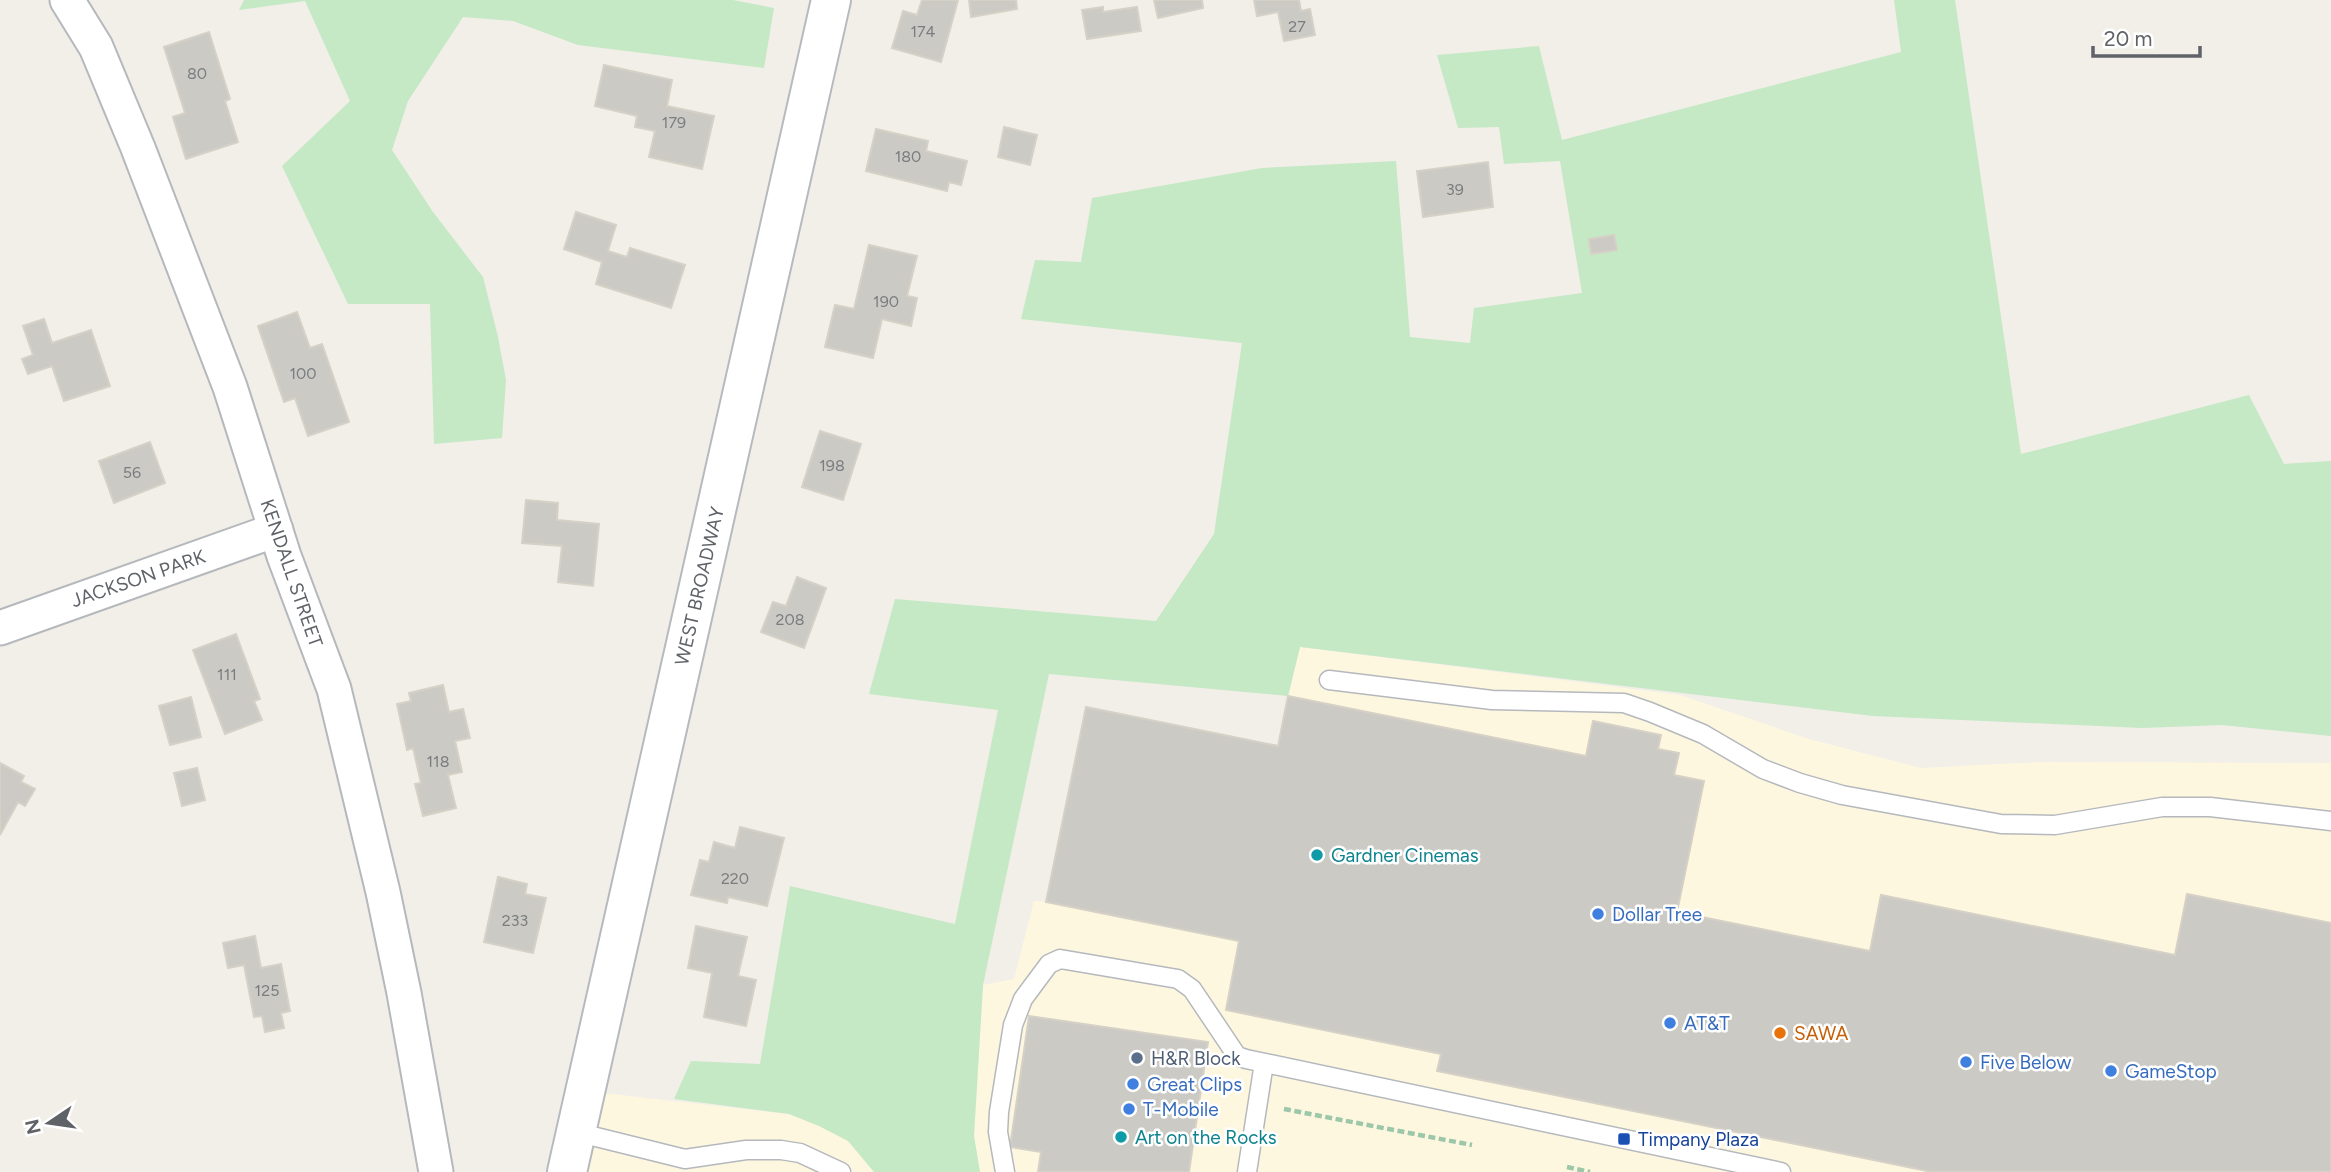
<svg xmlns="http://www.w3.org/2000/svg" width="2331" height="1172" viewBox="0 0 2331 1172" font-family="Figtree,sans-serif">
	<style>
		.commercial { fill: #fef7e0 }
		.green { fill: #c5e8c5 }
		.building { fill: #cccac5; stroke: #d6d1c6; stroke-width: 2 }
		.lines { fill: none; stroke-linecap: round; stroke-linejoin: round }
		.lane-casing { stroke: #b5b8bc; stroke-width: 21 }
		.street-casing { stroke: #b5b8bc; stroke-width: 37 }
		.secondary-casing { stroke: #b6babf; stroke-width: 42 }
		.path { stroke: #9cc7a9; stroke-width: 4.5; stroke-dasharray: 7 3.5; stroke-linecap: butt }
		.lane { stroke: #fff; stroke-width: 18 }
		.street { stroke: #fff; stroke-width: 33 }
		.secondary { stroke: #fff; stroke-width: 38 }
		.culture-dot { fill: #0f9aa8; stroke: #fff; stroke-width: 2.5 }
		.shop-dot { fill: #3f7fe0; stroke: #fff; stroke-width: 2.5 }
		.food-dot { fill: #e8710a; stroke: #fff; stroke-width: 2.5 }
		.service-dot { fill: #5c6f8a; stroke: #fff; stroke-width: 2.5 }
		.transit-dot { fill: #1a4fb4; stroke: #fff; stroke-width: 2.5 }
		.labels { text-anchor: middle; stroke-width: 5; stroke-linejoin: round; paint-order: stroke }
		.number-label { font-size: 16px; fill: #7a7d7f }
		.street-label { font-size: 19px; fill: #5f6368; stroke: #fff }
		.culture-label { font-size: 19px; fill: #0d838f; stroke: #fff; text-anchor: start }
		.shop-label { font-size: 19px; fill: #366cbe; stroke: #fff; text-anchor: start }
		.food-label { font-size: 19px; fill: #c56008; stroke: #fff; text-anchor: start }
		.service-label { font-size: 19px; fill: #4e5e75; stroke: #fff; text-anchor: start }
		.transit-label { font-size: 19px; fill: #164399; stroke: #fff; text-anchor: start }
	</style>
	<rect width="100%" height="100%" fill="#f1efe8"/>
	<path class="commercial" d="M1300 647 1680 695 1809 739 1921 768 2037 762 2331 763V1172H980L974 1136 983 985 1014 979 1034 901 1046 902 1086 707 1277 746Z
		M585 1091 789 1114 819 1126 849 1141 874 1172H567Z"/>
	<path class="green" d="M244 0H733L774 8 764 68 578 45 513 21 463 17 408 101 392 150 433 212 483 277 498 337 506 380 502 438 434 444 430 304H348L282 166 350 101 305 1 239 10Z
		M1894 0H1955L2021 454 2249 395 2284 464 2331 461V736L2222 725 2142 728 1873 716 1300 647 1288 696 1049 674 983 985 974 1136 980 1172H874L848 1141 819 1126 789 1114 674 1099 691 1061 760 1064 790 886 955 924 998 710 869 694 895 599 1156 621 1214 534 1242 343 1021 319 1035 260 1081 262 1092 198 1262 168 1396 161 1410 337 1470 343 1474 308 1582 293 1560 161 1504 164 1499 127 1458 128 1437 55 1539 46 1562 140 1901 52Z"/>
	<path class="building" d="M922 0H958L941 62 892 48 903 11 917 15Z
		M969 0H1016L1017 9 971 17Z
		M1154 0H1202L1203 8 1158 18Z
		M1254 0H1299L1301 11 1310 9 1315 35 1284 41 1278 12 1257 16Z
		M1103 7V12L1137 7 1141 31 1087 39 1082 10Z
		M209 32 230 99 225 101 238 142 186 159 173 117 185 113 164 47Z
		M604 65 672 80 667 106 714 116 702 169 649 157 655 131 635 127 637 116 595 106Z
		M1004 127 1037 135 1030 165 998 157Z
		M876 129 928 141 926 151 967 161 961 185 949 182 947 191 866 171Z
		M1488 162 1493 207 1423 217 1417 171Z
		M576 212 616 225 608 251 627 257 630 248 685 265 671 308 596 284 602 262 564 249Z
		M1614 235 1617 250 1591 254 1589 239Z
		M869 245 917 256 907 296 917 298 911 326 882 319 873 358 825 347 835 305 854 309Z
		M297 312 310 348 322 344 349 422 308 436 295 398 284 402 258 326Z
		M44 319 52 343 91 330 110 386 64 401 52 366 28 374 22 359 33 355 23 326Z
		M820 431 861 444 843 500 802 487Z
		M150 442 165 483 114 503 99 461Z
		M526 500 558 503 557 520 599 524 593 586 558 582 562 546 522 543Z
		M797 577 826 588 804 648 761 632 773 602 786 606Z
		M236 634 260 699 254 701 262 720 225 734 193 650Z
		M443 685 449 712 463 709 470 738 455 741 462 772 448 775 456 808 423 816 415 784 421 783 413 748 407 750 397 704 411 701 409 693Z
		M1288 696 1586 756 1593 721 1661 735 1658 749 1679 753 1674 775 1704 781 1677 912 1870 951 1881 895 2175 955 2187 894 2331 923V1172H1932L1437 1071 1441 1054 1226 1010 1239 941 1046 902 1086 707 1278 746Z
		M191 697 201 737 170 745 159 706Z
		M0 763 24 776 21 782 35 789 25 806 18 802 0 835Z
		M197 768 205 800 182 806 174 773Z
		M740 827 784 838 767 906 728 897 727 903 691 895 700 860 709 862 714 842 735 848Z
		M498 877 527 884 525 894 546 898 533 953 484 942Z
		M696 926 747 937 738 976 756 980 746 1026 704 1017 712 973 688 968Z
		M255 936 261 968 281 964 290 1011 281 1013 284 1028 265 1032 262 1016 254 1017 244 965 228 968 223 943Z
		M1029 1016 1208 1042 1189 1172H1038L1041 1152 1010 1147Z"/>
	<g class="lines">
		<defs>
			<path id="lane" d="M1329 680 1492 700 1624 703 1650 712 1703 734 1763 769 1800 783 1842 795 2001 824 2055 825 2162 807H2210L2331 821
				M576 1132 685 1159 746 1150H781L800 1153 841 1172
				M1005 1172 998 1132 999 1112 1013 1025 1023 999 1049 964 1060 959 1178 979 1192 989 1237 1056 1246 1059 1781 1172
				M1247 1172 1264 1063"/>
			<path id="street" d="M67 0 96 47 138 148 230 387 284 556 334 689 383 892 404 993 436 1172
				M0 628 276 530"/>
			<path id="secondary" d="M567 1172 831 0"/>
		</defs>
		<use href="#lane" class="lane-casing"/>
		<use href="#street" class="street-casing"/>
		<use href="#secondary" class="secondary-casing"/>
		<path class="path" d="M1284 1109 1472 1145
			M1567 1167 1590 1172"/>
		<use href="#lane" class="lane"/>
		<use href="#street" class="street"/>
		<use href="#secondary" class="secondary"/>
	</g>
	<g class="culture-dot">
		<circle cx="1317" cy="855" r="7"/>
		<circle cx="1121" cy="1137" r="7"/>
	</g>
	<g class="shop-dot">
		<circle cx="1598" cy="914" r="7"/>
		<circle cx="1670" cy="1023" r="7"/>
		<circle cx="1966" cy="1062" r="7"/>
		<circle cx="2111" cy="1071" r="7"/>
		<circle cx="1133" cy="1084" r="7"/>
		<circle cx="1129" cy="1109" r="7"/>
	</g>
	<circle class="food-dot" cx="1780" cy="1033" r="7"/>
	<circle class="service-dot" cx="1137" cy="1058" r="7"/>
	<rect class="transit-dot" x="1617" y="1132" width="14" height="14" rx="3.5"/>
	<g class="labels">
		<g class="number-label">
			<text x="1297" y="32">27</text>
			<text x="923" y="37">174</text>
			<text x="197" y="79">80</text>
			<text x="674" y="128">179</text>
			<text x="908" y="162">180</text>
			<text x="1455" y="195">39</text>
			<text x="886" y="307">190</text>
			<text x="303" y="379">100</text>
			<text x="832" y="471">198</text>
			<text x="132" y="478">56</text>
			<text x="790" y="625">208</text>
			<text x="227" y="680">111</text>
			<text x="438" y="767">118</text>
			<text x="735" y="884">220</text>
			<text x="515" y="926">233</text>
			<text x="267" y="996">125</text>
		</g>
		<g class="street-label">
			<text transform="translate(292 573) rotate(71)" y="7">KENDALL STREET</text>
			<text transform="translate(138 578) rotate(-19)" y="7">JACKSON PARK</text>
			<text transform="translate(699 586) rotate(-77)" y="7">WEST BROADWAY</text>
		</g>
		<g class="culture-label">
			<text x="1331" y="862">Gardner Cinemas</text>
			<text x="1135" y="1144">Art on the Rocks</text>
		</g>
		<g class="shop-label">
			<text x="1612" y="921">Dollar Tree</text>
			<text x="1684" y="1030">AT&amp;T</text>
			<text x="1980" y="1069">Five Below</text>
			<text x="2125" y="1078">GameStop</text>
			<text x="1147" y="1091">Great Clips</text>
			<text x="1143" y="1116">T-Mobile</text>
		</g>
		<g class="food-label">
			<text x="1794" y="1040">SAWA</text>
		</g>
		<g class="service-label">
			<text x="1151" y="1065">H&amp;R Block</text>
		</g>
		<g class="transit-label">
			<text x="1638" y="1146">Timpany Plaza</text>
		</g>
	</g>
	<g transform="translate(49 1123) rotate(257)" stroke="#ffffff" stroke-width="5" paint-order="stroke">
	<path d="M0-5L12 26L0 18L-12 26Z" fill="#5f6368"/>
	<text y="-10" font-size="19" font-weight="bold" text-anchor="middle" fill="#5f6368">N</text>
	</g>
	<path d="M2093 46v10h107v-10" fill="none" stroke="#5f6368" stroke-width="3.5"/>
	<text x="2104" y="46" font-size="21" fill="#5f6368" stroke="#ffffff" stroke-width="5" paint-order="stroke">20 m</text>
</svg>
